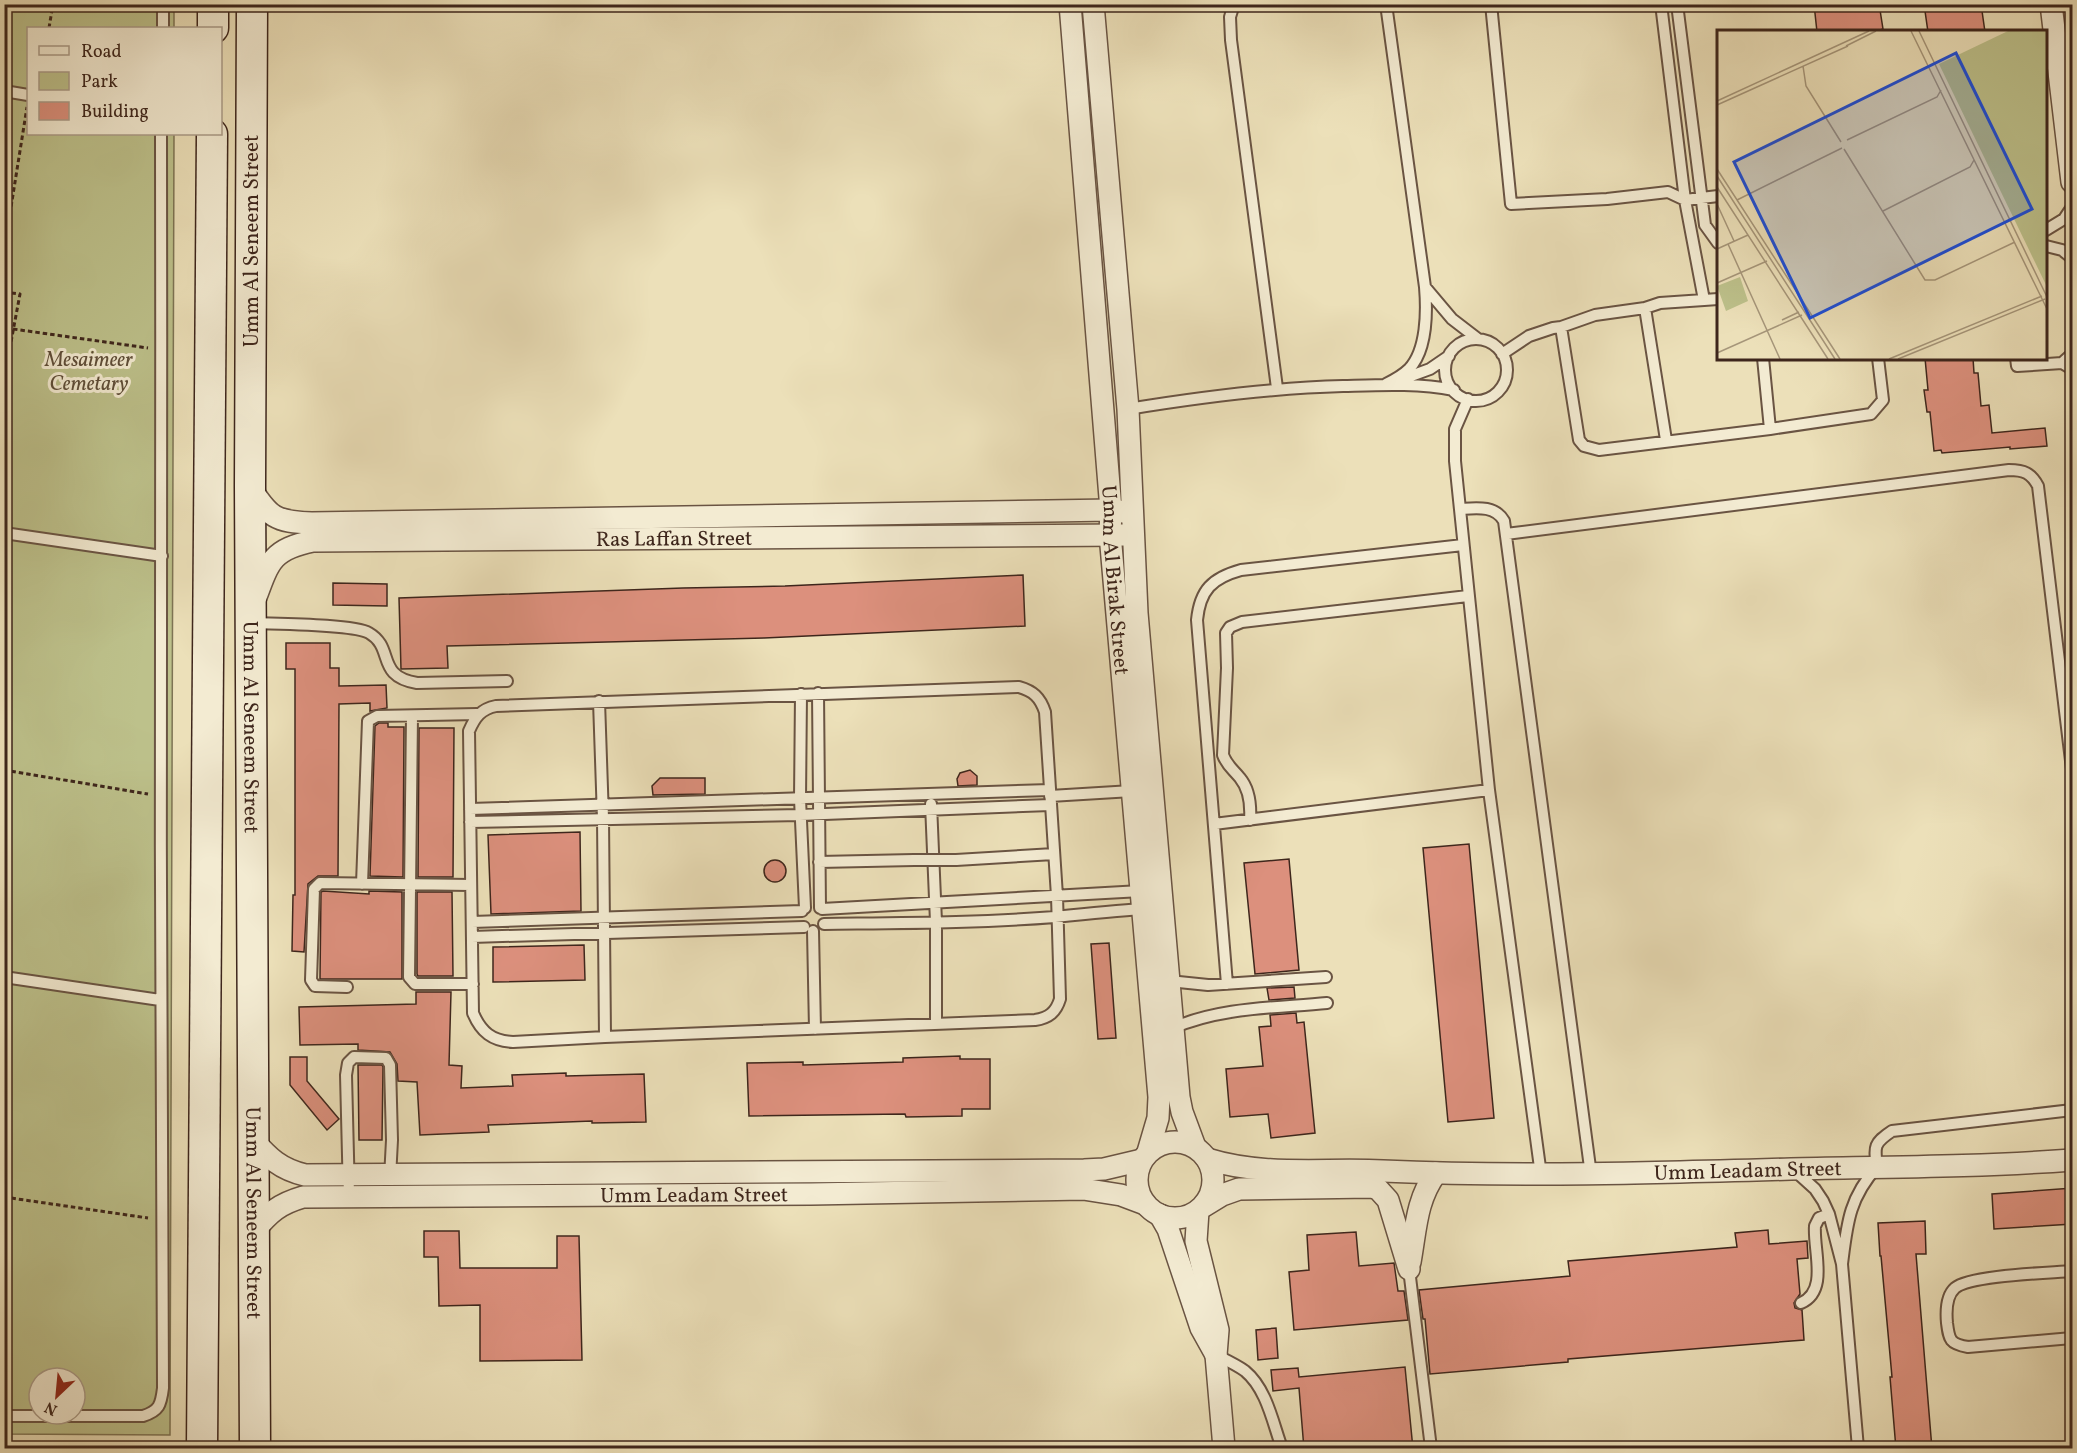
<svg xmlns="http://www.w3.org/2000/svg" width="2077" height="1453" viewBox="0 0 2077 1453" font-family="Vollkorn,serif">
	<style>
		.green { fill: #bdc18b; stroke: #7e7454; stroke-width: 1.5; fill-rule: evenodd }
		.building { fill: #dc907d; stroke: #3e261c; stroke-width: 1.5 }
		.lines { fill: none; stroke-linecap: round; stroke-linejoin: round }
		.service-casing { stroke: #6a5443; stroke-width: 14 }
		.minor-casing { stroke: #6a5443; stroke-width: 24 }
		.secondary-casing { stroke: #3e261c; stroke-width: 33 }
		.path { stroke: #3e261c; stroke-width: 3; stroke-dasharray: 4.5 3; stroke-linecap: butt }
		.service { stroke: #f3ebd2; stroke-width: 10 }
		.minor { stroke: #f3ebd2; stroke-width: 21 }
		.secondary { stroke: #f3ebd2; stroke-width: 30 }
		.service-bridge-casing { stroke: #6a5443; stroke-width: 14; stroke-linecap: butt }
		.service-bridge { stroke: #f3ebd2; stroke-width: 10 }
		.labels { text-anchor: middle; stroke-width: 6; stroke-linejoin: round; paint-order: stroke }
		.street-label { font-size: 21px; fill: #3e261c; stroke: #f3ebd2 }
		.park-label { font-size: 21px; font-style: italic; fill: #5e4d38; stroke: #f3ebd2 }
		.inset-road { fill: none; stroke: #a6967a; stroke-width: 1.5 }
		.view { fill: #1d4ed8; fill-opacity: 0.15; stroke: #1d4ed8; stroke-width: 3 }
		.inset-edge { fill: none; stroke: #3e261c; stroke-width: 3 }
	</style>
	<rect width="100%" height="100%" fill="#ece0b9"/>
	<filter id="stains"><feTurbulence type="fractalNoise" baseFrequency=".00333" numOctaves="4"/><feColorMatrix values="0 0 0 0 .2 0 0 0 0 .09 0 0 0 0 .02 0 0 0 .5 -.17"/></filter>
	<radialGradient id="worn" r=".72"><stop offset=".6" stop-color="#630" stop-opacity="0"/><stop offset="1" stop-color="#630" stop-opacity=".3"/></radialGradient>
	<path class="green" d="M5 5H174V28H28V134H174L170 1435 5 1434ZM39 1378H75V1414H39Z"/>
	<path class="building" d="M1814 4H1868L1869 11 1880 10 1883 29 1874 32H1817Z
		M1924 4H1981L1985 32H1928Z
		M1925 358H1973L1974 373H1978L1981 406 1989 405 1992 433 2045 428 2047 446 2010 449V447L1942 453 1941 450 1934 451 1930 412H1927L1924 390H1928Z
		M1023 575 1025 626 764 638 447 646 448 668 401 669 399 598 683 588 785 586Z
		M333 583 387 584V606L333 605Z
		M286 643H330V668H339V686L386 685 387 708 370 711V703L339 704 338 876H318L308 884 304 952 292 951 293 895H295V669H286Z
		M379 723H388V727H404L403 877 370 876 375 726Z
		M419 728H454L453 877H418Z
		M970 770 977 776V785L958 786 957 779 960 773Z
		M660 778H705V794L653 795 652 786Z
		M580 832 581 911 491 914 488 835Z
		M1469 844 1494 1118 1448 1122 1423 848Z
		M1289 859 1299 970 1255 974 1244 863Z
		M764 871a11 11 0 1 1 22 0a11 11 0 1 1-22 0Z
		M323 891 369 894V891L402 892V979H320L321 892Z
		M417 892H452L453 976H418L417 974Z
		M1109 943 1116 1038 1098 1039 1091 944Z
		M584 945 585 980 493 982V947Z
		M1294 987 1295 998 1269 1000 1267 988Z
		M416 992H451L449 1065 462 1066 461 1088 513 1086 512 1075 566 1073V1076L644 1074 646 1122 592 1123V1121L488 1125 489 1132 420 1135 417 1082 398 1081 397 1064 390 1052 358 1050V1044L300 1045 299 1007 416 1004Z
		M1296 1013 1297 1023 1304 1022 1315 1133 1271 1138 1268 1114 1230 1117 1226 1069 1263 1066 1259 1027 1271 1026 1270 1015Z
		M960 1056V1059H990V1109H962V1116L906 1117 905 1114 749 1116 747 1063 803 1062V1065L903 1062V1058Z
		M290 1057H307V1081L339 1119 327 1130 290 1085Z
		M358 1065H382L383 1067 382 1140H359Z
		M2073 1188V1224L1994 1229 1992 1194Z
		M1925 1221 1926 1254H1916L1932 1449H1896L1890 1377H1892L1881 1256H1880L1878 1223Z
		M1768 1230 1769 1244 1807 1241 1808 1258 1797 1259 1800 1294 1794 1303 1795 1308 1802 1310 1804 1340 1568 1359V1362L1430 1374 1425 1319H1423L1419 1290 1570 1276 1568 1261 1737 1247 1735 1233Z
		M424 1231H459L460 1268H557V1236H579L582 1360 480 1361V1305L439 1306 438 1257H424Z
		M1356 1232 1359 1266 1394 1263 1398 1291H1404L1408 1320 1294 1330 1289 1272 1309 1270 1307 1235Z
		M1276 1328 1278 1358 1258 1360 1256 1330Z
		M1405 1367 1413 1449H1304L1299 1388 1273 1391 1271 1370 1298 1368 1299 1377Z"/>
	<g class="lines">
		<defs>
			<path id="service" d="M1234 4 1230 17 1231 40 1277 388
				M1386 4 1425 287 1452 319 1478 339
				M1491 4 1511 204 1607 199 1668 192 1685 200 1718 196
				M1661 4 1685 200 1704 300 1718 299
				M1677 4 1705 225 1718 243
				M163 28V4
				M4 91 28 95
				M2046 230 2064 219 2072 207
				M2046 246 2062 250 2072 258
				M1561 327 1579 440 1584 446 1599 450 1770 429 1871 414 1883 400 1878 358
				M1445 370a31 31 0 1 1 62 0a31 31 0 1 1-62 0Z
				M1502 354 1529 336 1553 328 1561 327 1595 315 1645 308
				M1763 358 1770 429
				M2016 358 2017 366 2062 363 2072 369
				M2062 363 2072 354
				M1400 380 1430 369 1449 356
				M1386 384C1394 380 1403 375 1409 369 1427 350 1427 311 1425 287
				M1468 399 1455 429V461L1489 790 1541 1175
				M1128 409C1201 397 1270 388 1343 386 1380 385 1417 383 1454 390
				M1666 440 1645 308 1660 303 1704 300
				M1460 509C1476 508 1495 505 1504 521L1591 1175
				M4 533 162 556
				M1506 534 2009 470C2024 470 2031 473 2038 486L2072 769
				M253 623C276 624 353 624 369 633 395 648 375 676 417 683L507 681
				M1019 687C1033 691 1040 697 1045 712L1057 896 1060 999C1056 1012 1049 1018 1035 1020L605 1037 513 1042C492 1041 481 1032 473 1013L469 731C475 717 481 709 496 706Z
				M818 693 820 908
				M801 694 800 799 805 908
				M599 701 603 818 605 1037
				M412 716 409 977 415 984H473
				M1050 796 1132 791
				M931 804 936 922V1022
				M470 809 1050 790
				M1250 820C1251 805 1250 790 1240 778 1233 769 1227 766 1223 755L1227 668 1226 633 1230 627 1242 622 1468 596
				M470 822 800 815 1050 805
				M1214 824 1489 790
				M956 860 1054 854
				M819 862 914 860
				M362 884 368 721 377 716 477 714
				M822 909 1141 891
				M472 922 802 911
				M824 924C901 923 978 923 1055 917 1084 914 1113 911 1143 909
				M813 931 815 1029
				M472 937 804 927
				M4 977 160 1000
				M1169 981 1208 985 1326 977
				M1227 984 1197 620C1200 590 1212 578 1241 570L1463 545
				M347 987 315 986 311 980 314 889 320 883 471 885
				M1173 1028C1221 1007 1276 1008 1327 1003
				M1794 1170 1815 1189 1823 1201 1829 1214 1842 1264 1858 1448
				M349 1196 346 1075 348 1063 354 1057 386 1058 390 1065 392 1140 390 1178
				M1842 1264C1847 1224 1849 1198 1877 1167 1874 1146 1874 1143 1892 1131L2072 1110
				M1409 1269 1431 1448
				M2072 1271C2049 1273 1970 1275 1955 1288 1946 1296 1946 1312 1947 1323 1949 1340 1950 1344 1968 1347L2072 1338
				M1801 1303C1829 1291 1813 1250 1815 1226L1819 1218 1829 1214
				M1216 1355C1226 1360 1237 1365 1245 1371 1267 1389 1273 1424 1282 1448
				M4 1416H143C159 1411 161 1405 163 1388 159 970 162 552 161 134
				M155 1448H199"/>
			<g id="minor">
				<path id="s1" d="M1070 4 1111 510 1110 534 1159 1097 1158 1118 1148 1152"/>
				<path d="M1093 4 1128 409 1137 613 1179 1097 1182 1112 1195 1147"/>
				<path d="M2051 4 2072 182"/>
				<path d="M250 487C269 517 275 522 312 523L1111 510 1124 512"/>
				<path id="s2" d="M256 597C269 561 273 549 313 541L1124 535"/>
				<path d="M253 1140C269 1158 280 1169 305 1175L1084 1170 1104 1169 1142 1160"/>
				<circle cx="1175" cy="1180" r="38"/>
				<path id="s3" d="M1207 1159C1265 1177 1324 1168 1383 1171 1519 1177 1655 1173 1791 1169 1885 1167 1979 1167 2072 1160"/>
				<path d="M1204 1206 1222 1195 1239 1189 1371 1187 1378 1189 1388 1200 1409 1269"/>
				<path d="M1198 1211 1196 1241 1218 1330 1216 1355 1224 1448"/>
				<path d="M1160 1215 1168 1229 1201 1328 1216 1355"/>
				<path id="s4" d="M254 1231C270 1212 279 1204 303 1197L811 1194 1083 1189 1121 1195 1145 1204"/>
				<path d="M1410 1262C1416 1229 1416 1200 1436 1173"/>
			</g>
			<g id="secondary">
				<path id="s5" d="M252 4 250 486 255 1448"/>
				<path d="M213 28V4"/>
				<path d="M202 1448 212 134"/>
			</g>
		</defs>
		<use href="#service" class="service-casing"/>
		<use href="#minor" class="minor-casing"/>
		<use href="#secondary" class="secondary-casing"/>
		<path class="path" d="M49 28 53 4
			M4 251 27 107
			M4 292 20 294 11 342 4 341
			M13 329 148 348
			M4 770 148 794
			M4 1197 148 1218"/>
		<use href="#service" class="service"/>
		<use href="#minor" class="minor"/>
		<use href="#secondary" class="secondary"/>
		<defs>
			<path id="service-bridge" d="M914 860H956"/>
		</defs>
		<use href="#service-bridge" class="service-bridge-casing"/>
		<use href="#service-bridge" class="service-bridge"/>
	</g>
	<g class="labels">
		<g class="street-label">
			<text transform="translate(251 241) rotate(-90)" y="7">Umm Al Seneem Street</text>
			<text dy="7" stroke="none"><textPath href="#s2" startOffset="447">Ras Laffan Street</textPath></text>
			<text dy="7" stroke="none"><textPath href="#s1" startOffset="578">Umm Al Birak Street</textPath></text>
			<text dy="7" stroke="none"><textPath href="#s5" startOffset="723">Umm Al Seneem Street</textPath></text>
			<text dy="7" stroke="none"><textPath href="#s3" startOffset="542">Umm Leadam Street</textPath></text>
			<text dy="7" stroke="none"><textPath href="#s4" startOffset="452">Umm Leadam Street</textPath></text>
			<text dy="7" stroke="none"><textPath href="#s5" startOffset="1209">Umm Al Seneem Street</textPath></text>
		</g>
		<g class="park-label">
			<text x="89" y="366">Mesaimeer<tspan x="89" dy="24">Cemetary</tspan></text>
		</g>
	</g>
	<g transform="translate(1717 30)">
		<rect width="330" height="330" fill="#ece0b9"/>
		<path d="M291 1H330V257L222 34ZM23 247 31 271 9 281 0 256Z" fill="#bdc18b"/>
		<path class="inset-road" d="M194 1 330 279M202 1 330 267M129 16 159 1M86 36 89 56 124 112M0 71 152 1M0 75 131 16M130 110 220 67 224 60M127 119 208 250H218L298 212M0 139 123 329M0 146 118 329M0 157 111 329M20 170 125 118M0 174 17 211M166 181 253 137 257 130M11 214 63 329M0 219 31 205M0 253 50 231M65 290 82 282M0 323 85 285M172 329 325 266M181 329 328 269"/>
		<path class="view" d="M239 23 315 179 93 288 17 132Z"/>
		<rect width="330" height="330" class="inset-edge"/>
	</g>
	<rect width="2077" height="1453" fill="none" stroke="#ece0b9" stroke-width="24"/>
	<rect x="6" y="6" width="2065" height="1441" fill="none" stroke="#3e261c" stroke-width="3"/>
	<rect x="12" y="12" width="2053" height="1429" fill="none" stroke="#3e261c" stroke-width="1.5"/>
	<rect x="27" y="27" width="195" height="108" fill="#f3ebd2" stroke="#ab9c89" stroke-width="1.5"/>
	<rect x="39" y="46" width="30" height="9" fill="#f3ebd2" stroke="#ab9c89" stroke-width="1.5"/>
	<text x="81" y="57" font-size="18" fill="#3e261c">Road</text>
	<rect x="39" y="72" width="30" height="18" fill="#bdc18b" stroke="#ab9c89" stroke-width="1.5"/>
	<text x="81" y="87" font-size="18" fill="#3e261c">Park</text>
	<rect x="39" y="102" width="30" height="18" fill="#dc907d" stroke="#ab9c89" stroke-width="1.5"/>
	<text x="81" y="117" font-size="18" fill="#3e261c">Building</text>
	<g transform="translate(57 1396) rotate(206)"><circle r="28" fill="#f3ebd2" stroke="#ab9c89" stroke-width="1.5"/>
	<path d="M0-4.5L10 22L0 15L-10 22Z" fill="#8f2418"/>
	<text y="-9" font-size="16" font-weight="bold" text-anchor="middle" fill="#3e261c">N</text>
	</g>
	<rect width="100%" height="100%" filter="url(#stains)"/>
	<rect width="100%" height="100%" fill="url(#worn)"/>
</svg>
